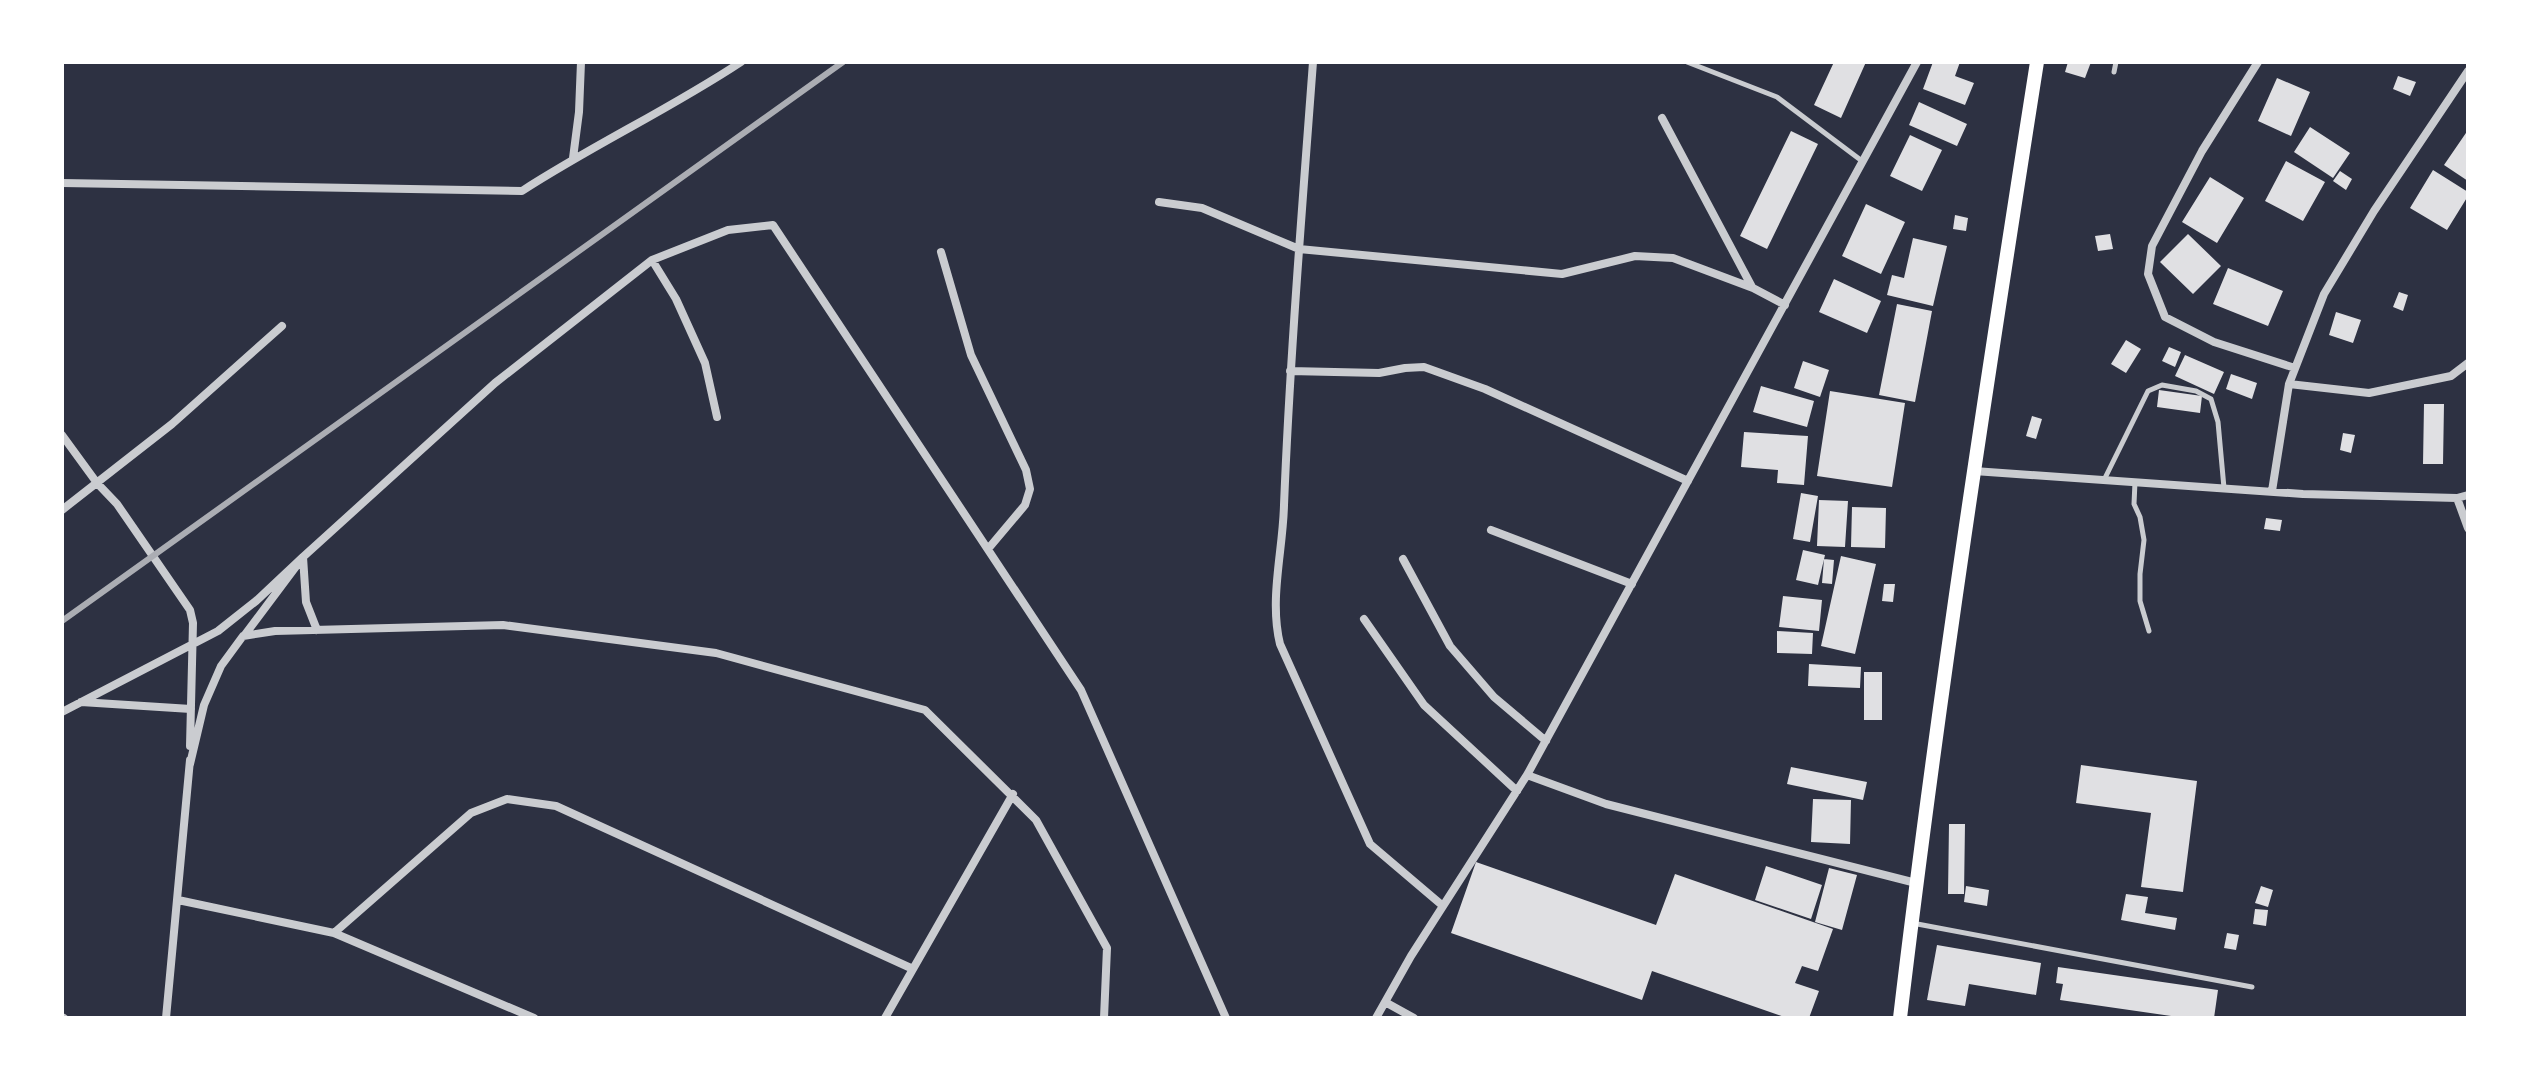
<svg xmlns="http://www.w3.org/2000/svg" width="2530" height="1080" viewBox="0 0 2530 1080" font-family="'Fira Sans Condensed',sans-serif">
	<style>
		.building { fill: #e0e0e3 }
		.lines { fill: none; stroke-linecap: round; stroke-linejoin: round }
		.service { stroke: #caccd0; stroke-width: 5 }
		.minor { stroke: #caccd0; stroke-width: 8 }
		.secondary { stroke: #fff; stroke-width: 14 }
		.rail { stroke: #abadb3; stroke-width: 6 }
	</style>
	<rect width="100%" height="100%" fill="#2d3142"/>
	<path class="building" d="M1834 62H1866L1841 118 1814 105Z
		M1933 62H1960L1955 76 1974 83 1965 105 1923 89Z
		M2068 62H2091L2085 78 2065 72Z
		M2398 76 2416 82 2410 96 2393 89Z
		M2277 78 2310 92 2291 136 2258 121Z
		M1919 102 1967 124 1957 146 1909 125Z
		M2310 127 2350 153 2333 178 2294 152Z
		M2468 130V181L2444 165Z
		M1791 131 1818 144 1767 249 1740 236Z
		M1910 135 1942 150 1922 191 1890 176Z
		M2286 161 2325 182 2303 221 2265 201Z
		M2433 170 2468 192V196L2447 230 2410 208Z
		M2340 171 2352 179 2346 190 2333 181Z
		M2210 177 2244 198 2217 243 2182 222Z
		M1866 204 1905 222 1881 274 1842 256Z
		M1955 215 1968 218 1966 231 1953 229Z
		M2110 234 2113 249 2098 251 2095 236Z
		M2188 234 2221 266 2193 294 2160 262Z
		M1913 238 1947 246 1933 306 1887 295 1892 275 1904 278Z
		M2228 268 2283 291 2268 326 2213 304Z
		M1834 279 1881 301 1867 333 1819 312Z
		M2399 292 2408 295 2403 311 2393 307Z
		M1897 304 1932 311 1915 402 1879 395Z
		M2336 312 2361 320 2353 343 2329 335Z
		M2126 340 2141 349 2126 373 2111 364Z
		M2169 347 2181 352 2175 367 2162 361Z
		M2185 355 2224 372 2214 394 2175 376Z
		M1803 361 1829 370 1820 397 1794 388Z
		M2231 374 2257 383 2252 399 2226 389Z
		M1761 386 1814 401 1807 427 1753 412Z
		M2159 390 2202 396 2200 413 2157 407Z
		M1830 391 1905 403 1892 487 1817 476Z
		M2424 404H2444L2443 464H2423Z
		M2032 416 2042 419 2036 439 2026 436Z
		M1744 432 1808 436 1804 485 1777 483 1778 470 1741 467Z
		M2343 433 2355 435 2351 453 2340 450Z
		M1801 493 1818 496 1810 542 1793 539Z
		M1819 500 1848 501 1845 547 1817 546Z
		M1852 507 1886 508 1885 548 1851 547Z
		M2266 518 2282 520 2280 531 2264 529Z
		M1803 550 1825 555 1818 585 1796 580Z
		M1841 556 1876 564 1855 654 1821 646Z
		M1824 559 1834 560 1832 584 1822 583Z
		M1884 584H1895L1893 602 1882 601Z
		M1783 596 1822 600 1819 631 1779 627Z
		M1777 631 1813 633 1812 654 1777 653Z
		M1809 664 1861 667 1860 688 1808 686Z
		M1864 672H1882V720H1864Z
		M2081 765 2197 781 2183 892 2141 887 2151 813 2076 803Z
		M1791 767 1867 782 1863 800 1787 784Z
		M1813 799 1851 800 1850 844 1811 842Z
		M1949 824H1965L1964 894H1948Z
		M1476 862 1656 925 1675 874 1833 929 1818 971 1802 966 1795 983 1819 991 1809 1018H1787L1652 971 1642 1000 1451 933Z
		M1766 866 1822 885 1811 919 1755 900Z
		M1829 868 1857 875 1842 930 1815 922Z
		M1966 886 1989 890 1987 906 1964 902Z
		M2261 886 2273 890 2268 907 2255 903Z
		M2126 894 2148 897 2145 913 2177 918 2175 930 2121 920Z
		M2255 909 2268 910 2266 926 2253 924Z
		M2227 933 2239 935 2236 950 2224 948Z
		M1937 945 2041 963 2036 995 1969 984 1965 1006 1927 1000Z
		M2058 967 2218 990 2214 1018H2185L2060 1000 2063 984 2056 983Z"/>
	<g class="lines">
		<path class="service" d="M1687 62 1777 97 1862 161
			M2114 72 2116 62
			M2104 480 2148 391 2162 385 2196 391 2211 399 2218 422 2224 488
			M2135 482 2134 504 2140 517 2144 540 2140 574V601L2149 631
			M1912 923 2252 987"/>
		<path class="minor" d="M1313 62C1302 210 1290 357 1284 505 1283 551 1269 599 1280 644L1370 844 1443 906
			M2258 62 2202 151 2152 246 2148 274 2165 317 2214 342 2295 368
			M1662 118 1752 287
			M573 158 579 112 581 62
			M62 183 522 191C593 145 670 109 741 62
			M1159 202 1202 208 1299 249 1562 274 1635 256 1673 258 1753 288 1785 305
			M941 252 971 355 1026 470 1030 489 1025 505 988 549
			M652 260 676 299 705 363 717 417
			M1290 371 1379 373 1405 368 1424 367 1485 389 1688 481
			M2289 384 2324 294 2374 211 2468 71
			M62 435 97 483 117 504 190 610 193 623 190 746
			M1974 471 2303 494 2457 498 2468 495
			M2272 491 2289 384 2369 393 2451 376 2468 363
			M2457 498 2468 528
			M62 510 172 424 282 326
			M1491 530 1632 584
			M1403 559 1450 646 1494 697 1546 741
			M1364 619 1424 705 1517 791
			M317 630 306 602 303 557 495 383 652 260 728 230 773 225 1081 690 1226 1018
			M81 702 191 709
			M62 712 218 631 256 601 303 557 244 636
			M190 764 204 705 221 666 243 636 275 631 503 625 716 653 925 710 1036 820 1107 948 1104 1018
			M1527 775 1606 804 1916 883
			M178 900 334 933 534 1018
			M334 933 471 813 507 799 556 806 913 969
			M1385 1002 1414 1018
			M62 1017 64 1018
			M166 1018 190 760
			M885 1018 1013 794
			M1376 1018 1411 956 1527 775 1917 62"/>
		<path class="secondary" d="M1900 1018C1938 698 1987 380 2037 62"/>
		<path class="rail" d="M62 621 843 62"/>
	</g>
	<rect width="2530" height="1080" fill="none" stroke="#ffffff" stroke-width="128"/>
</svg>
